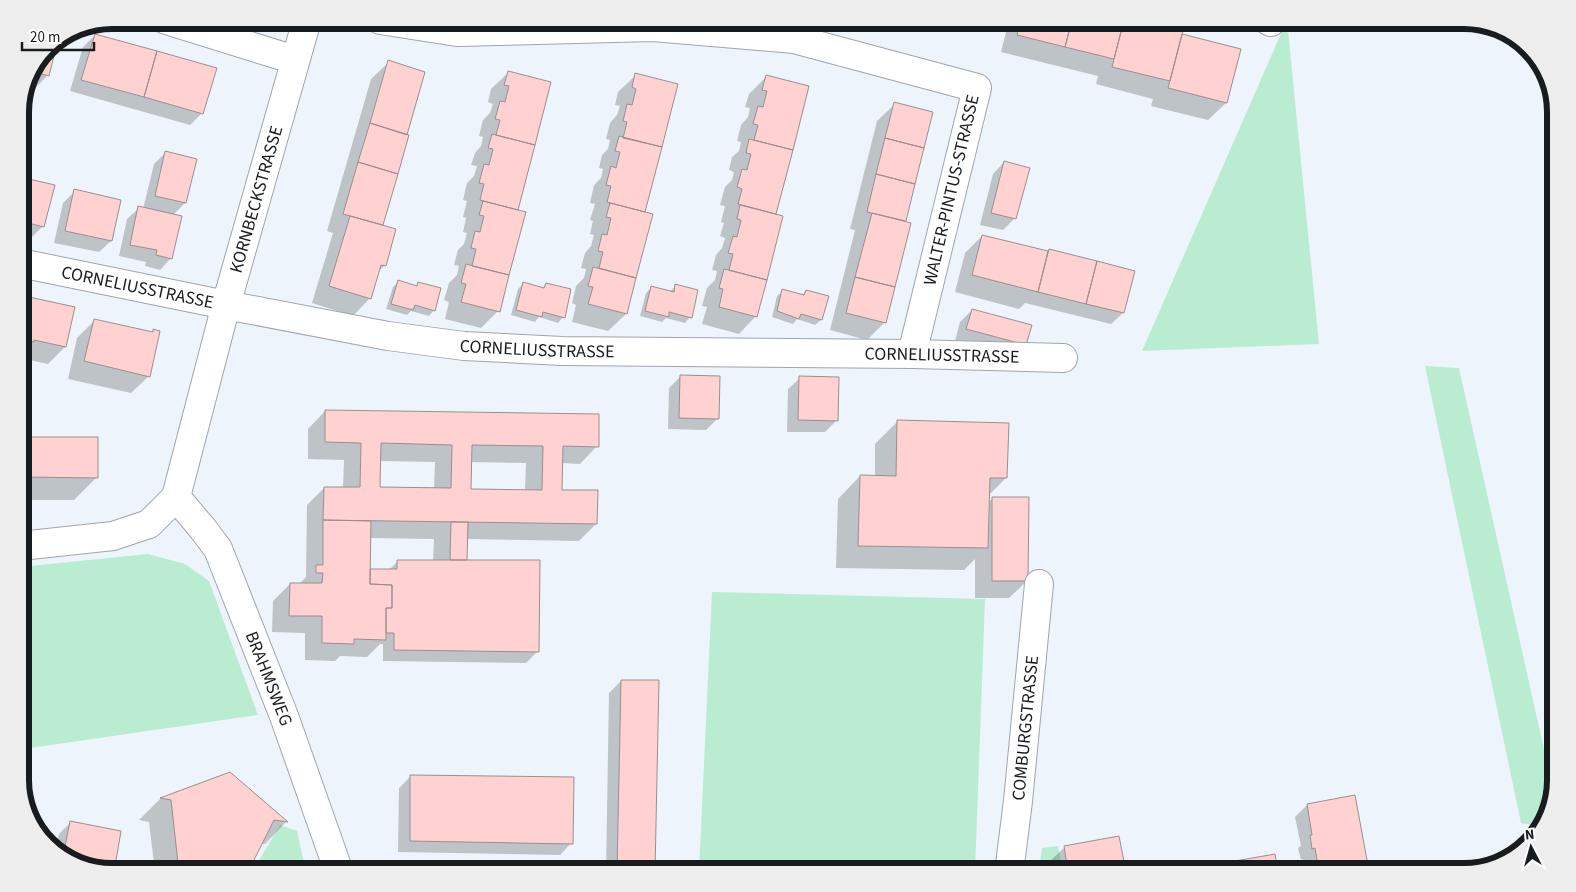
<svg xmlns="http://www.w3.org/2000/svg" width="1576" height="892" viewBox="0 0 1576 892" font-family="'Source Sans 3',sans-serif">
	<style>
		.green { fill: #baecd1 }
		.shadow { fill: #0003; fill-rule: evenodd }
		.building { fill: #ffd2d1; stroke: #998f8f; fill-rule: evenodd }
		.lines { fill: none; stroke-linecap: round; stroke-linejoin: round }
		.minor-casing { stroke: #a0a5ac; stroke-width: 30 }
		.minor { stroke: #fff; stroke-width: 28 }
		.labels { text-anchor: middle; stroke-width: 4.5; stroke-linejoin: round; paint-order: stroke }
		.street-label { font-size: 18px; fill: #191c1e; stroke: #fff }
		.rim { fill: none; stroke: #191c1e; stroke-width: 6 }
	</style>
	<rect width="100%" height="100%" fill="#eef4fb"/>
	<path class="green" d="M1287 20 1319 344 1142 351Z
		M1425 366 1459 368 1553 790 1543 827 1521 823Z
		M148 554 185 564 209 581 258 715 30 748 20 744V567Z
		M712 592 985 599 975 872H699Z
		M280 825 297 831 306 872H252Z
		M1058 846 1063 872H1039L1042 848Z"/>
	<path class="shadow" d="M189 20H225L216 29Z
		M938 20H960L955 25Z
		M1009 20H1151L1180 35 1239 50 1226 103 1208 120 1151 106 1153 99 1096 84 1098 76 1001 52Z
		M95 35 202 113 190 125 70 91 83 47Z
		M56 41 48 75 36 87 30 85 47 47Z
		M389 62 406 135 408 136 381 226 385 265 378 272 370 298 353 316 312 303 333 233 327 231 371 79Z
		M509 72 550 82 517 210 498 311 481 328 445 319 449 302 444 300 449 283 457 275 459 266 454 265 458 250 464 244 467 233 463 232 466 218 463 217 467 201 463 200 467 183 474 176 477 166 471 165 475 153 481 146 483 137 479 136 483 120 490 113 493 104 488 102 491 89Z
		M636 75 644 213 651 215 626 314 608 331 572 322 576 305 572 303 576 286 584 278 586 269 581 268 585 253 591 246 594 235 590 234 593 221 590 220 595 204 590 203 594 185 601 178 603 169 599 168 602 155 608 149 610 140 606 139 610 123 617 115 620 106 615 105 618 92Z
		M766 77 807 87 774 215 782 217 756 316 739 334 702 324 707 307 702 306 707 288 715 280 717 271 712 270 716 255 722 248 725 238 720 236 724 223 721 222 725 206 720 205 725 187 732 180 734 172 729 170 732 157 739 151 741 142 737 141 741 125 748 117 750 108 745 107 749 94Z
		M895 104 932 113 904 222 885 322 867 340 830 330 855 230 850 229 877 121Z
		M166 152 195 160 185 203 173 215 171 258 160 270 145 266 146 262 119 256 127 219 139 208 143 209 154 164Z
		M1004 162 1015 218 1003 230 980 225 993 174Z
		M20 178 43 226 31 238 20 235Z
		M75 191 111 241 99 252 54 243 63 203Z
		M982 236 1047 252 1049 250 1123 313 1111 324 1025 303 1019 309 955 292 965 253Z
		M398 282 415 286 419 283 434 310 429 316 411 311 407 315 386 309 393 287Z
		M523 284 542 288 547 284 563 317 558 323 539 317 535 322 511 315 518 289Z
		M676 286 690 317 685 323 666 318 662 322 640 316 646 293 652 287 669 292Z
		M783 291 801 296 806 291 821 320 815 325 797 319 793 324 772 317 777 296Z
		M20 296 74 308 65 347 48 364 20 358Z
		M972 310 1030 325 1013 356 955 341 960 322Z
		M95 320 151 333 153 331 149 376 131 393 68 379 77 338Z
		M681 376 718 418 706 430 668 429 669 388Z
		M800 378 836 421 825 432H787L788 389Z
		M325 411 597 446 580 464 562 463 561 491 596 524 579 541 466 539V560L538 651 526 663 383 661V644H380L367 657 340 656 335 661 305 660V633L272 632 273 601 290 584H299L306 577 307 505 324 488H343L344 460 308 459V429ZM380 461 435 462 434 489 379 488ZM470 462 526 463 525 491 470 490ZM369 538 434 539 433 561H398L389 570H369Z
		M898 421 1006 478 988 496V503L993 498 1027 581 1009 598H975V559L964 570 836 568 838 499 860 476H875V444Z
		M25 438 97 477 74 500H20V443Z
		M621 681 654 872H606L609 693Z
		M230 773 286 822 265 844H261L247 872H155L149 822 139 820 160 799Z
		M411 776 571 843 560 855 398 852 399 788Z
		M1354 796 1367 871 1306 872 1303 859 1301 860 1298 848 1301 846 1295 817 1307 805Z
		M71 822 120 832 112 872 66 860 56 850 59 834Z
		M1118 838 1125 872H1055L1052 859 1064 848Z
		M1236 862 1277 872H1226Z"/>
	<path class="building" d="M1021 20H1072L1065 47 1017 35Z
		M1072 20H1124L1114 59 1065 47Z
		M1124 20H1156L1184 27 1170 81 1112 67Z
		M95 34 157 51 144 97 81 80Z
		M1182 34 1241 49 1227 103 1168 88Z
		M58 40 49 76 36 72 47 47Z
		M157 51 217 68 203 114 144 97Z
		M388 60 425 72 407 135 370 123Z
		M508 71 551 82 535 145 496 135 500 120 495 119 500 101 505 102 509 86 504 85Z
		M635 73 678 84 662 147 623 138 627 122 623 121 627 104 632 105 636 89 632 87Z
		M766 75 809 86 793 150 754 140 758 125 753 124 758 106 763 107 767 91 762 90Z
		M894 102 933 112 924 148 885 138Z
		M370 123 409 135 398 174 358 162Z
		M492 134 535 145 518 210 480 200 484 184 479 183 484 164 489 165 493 149 488 148Z
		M619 136 662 147 645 212 607 202 611 186 606 185 611 166 616 168 620 152 615 151Z
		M885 138 924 148 915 184 876 174Z
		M749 139 793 150 776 214 738 204 742 189 737 187 742 169 747 170 751 154 746 153Z
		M165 151 197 159 186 203 155 196Z
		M1004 161 1030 168 1016 219 991 213Z
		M358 162 398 174 383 225 343 214Z
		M876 174 915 184 906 221 867 212Z
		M20 177 55 185 44 227 20 221Z
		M74 189 121 200 112 241 65 231Z
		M483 201 526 212 509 275 472 266 476 249 471 248 475 231 480 232 484 216 479 215Z
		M610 203 653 214 636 278 599 268 603 252 598 251 602 234 607 235 611 218 606 217Z
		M740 205 783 216 767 280 729 270 733 254 728 253 733 236 737 237 741 220 737 219Z
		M138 206 182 216 172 259 156 255 157 250 130 245Z
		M872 213 911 223 895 287 855 277Z
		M350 216 396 229 386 266 381 265 371 299 329 286Z
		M982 235 1048 251 1038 292 972 275Z
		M1049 249 1097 261 1086 304 1038 292Z
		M1097 261 1135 271 1124 313 1086 304Z
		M466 264 509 275 500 312 461 302 466 284 461 283Z
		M593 267 636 278 627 314 588 304 593 287 588 286Z
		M724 269 767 280 757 317 719 307 723 289 719 288Z
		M855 277 895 287 886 323 846 313Z
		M398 280 417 286 418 282 441 288 435 311 415 305 413 310 391 304Z
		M523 282 544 288 546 283 571 289 565 318 543 312 542 317 516 310Z
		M675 284 698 290 692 318 669 312V317L645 311 651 286 674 292Z
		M782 289 804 295 806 290 829 296 822 320 801 314 799 319 777 311Z
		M20 295 75 307 66 347 34 340V342L24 340V338L20 337Z
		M972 309 1032 325 1026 345 966 329Z
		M94 319 153 332V329L160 331 150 377 84 361Z
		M680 375 720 376 719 419 679 418Z
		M799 376 839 377 838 421 798 420Z
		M325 410 599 414V447L563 446 562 490H598L597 524 323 520 324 487H360L361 443 325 442ZM381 443 452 445 451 488 380 487ZM472 445 543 446 542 490 471 489Z
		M897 420 1009 423 1007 478H990L988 548 858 546 860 475 896 476Z
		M25 437H98V478L24 477Z
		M20 441H25V481L20 480Z
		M992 497H1029L1028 581H992Z
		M323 520 371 521 370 584 392 585V608H386V640L354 639V644L322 643V616H289L290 583H322L323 573H316V565H323Z
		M451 522H468L467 560H450Z
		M397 560H540L539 652 394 650V633H386V608H392V585L370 584V569H397Z
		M621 680H659L655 872H617Z
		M230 772 288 822 274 820 248 872H179L171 800 160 798Z
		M410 775 574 777 573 844 410 841Z
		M1355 795 1369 871 1319 872 1315 848 1312 849 1310 835H1312L1307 804Z
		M70 821 121 831 114 872 66 860 63 857Z
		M1119 836 1126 872H1068L1064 846Z
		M1275 854 1278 872H1237L1235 861Z"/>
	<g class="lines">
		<defs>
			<g id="minor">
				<path d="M166 20 295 60"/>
				<path d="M380 20 457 32 653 27 794 39 977 88 912 354"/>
				<path d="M1267 20 1271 22"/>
				<path id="s1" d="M20 263 226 305 388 336 464 346 562 351 912 354 1063 358"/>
				<path id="s2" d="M176 497 203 529 218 549 284 716 339 872"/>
				<path id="s3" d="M20 546 113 536 149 524 176 497 226 305 307 20"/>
				<path id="s4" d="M1009 872 1018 801 1039 584"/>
			</g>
		</defs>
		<use href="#minor" class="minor-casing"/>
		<use href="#minor" class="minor"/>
	</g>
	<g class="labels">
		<g class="street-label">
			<text transform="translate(951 190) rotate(-77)" y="6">WALTER-PINTUS-STRASSE</text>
			<text dy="6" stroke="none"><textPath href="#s3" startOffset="478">KORNBECKSTRASSE</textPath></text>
			<text dy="6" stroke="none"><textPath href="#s1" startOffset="120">CORNELIUSSTRASSE</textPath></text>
			<text dy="6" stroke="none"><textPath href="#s1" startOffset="525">CORNELIUSSTRASSE</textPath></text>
			<text dy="6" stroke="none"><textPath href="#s1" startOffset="930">CORNELIUSSTRASSE</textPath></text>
			<text dy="6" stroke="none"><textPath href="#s2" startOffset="206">BRAHMSWEG</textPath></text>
			<text dy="6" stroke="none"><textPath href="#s4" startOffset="145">COMBURGSTRASSE</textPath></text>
		</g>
	</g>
	<path d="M0 0H1576V892H0ZM112 29H1464A83 83 0 0 1 1547 112V780A83 83 0 0 1 1464 863H112A83 83 0 0 1 29 780V112A83 83 0 0 1 112 29Z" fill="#ededed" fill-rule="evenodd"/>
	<path class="rim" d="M112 29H1464A83 83 0 0 1 1547 112V780A83 83 0 0 1 1464 863H112A83 83 0 0 1 29 780V112A83 83 0 0 1 112 29Z"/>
	<g transform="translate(1531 847) rotate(354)" stroke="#ffffff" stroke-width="4" paint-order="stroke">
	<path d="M0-4L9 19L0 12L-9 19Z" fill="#191c1e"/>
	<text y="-8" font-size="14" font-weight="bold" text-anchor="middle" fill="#191c1e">N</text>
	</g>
	<path d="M22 42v8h72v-8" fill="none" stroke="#191c1e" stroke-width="2.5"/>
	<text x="30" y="42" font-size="15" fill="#191c1e" stroke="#ffffff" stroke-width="4" paint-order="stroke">20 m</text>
</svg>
